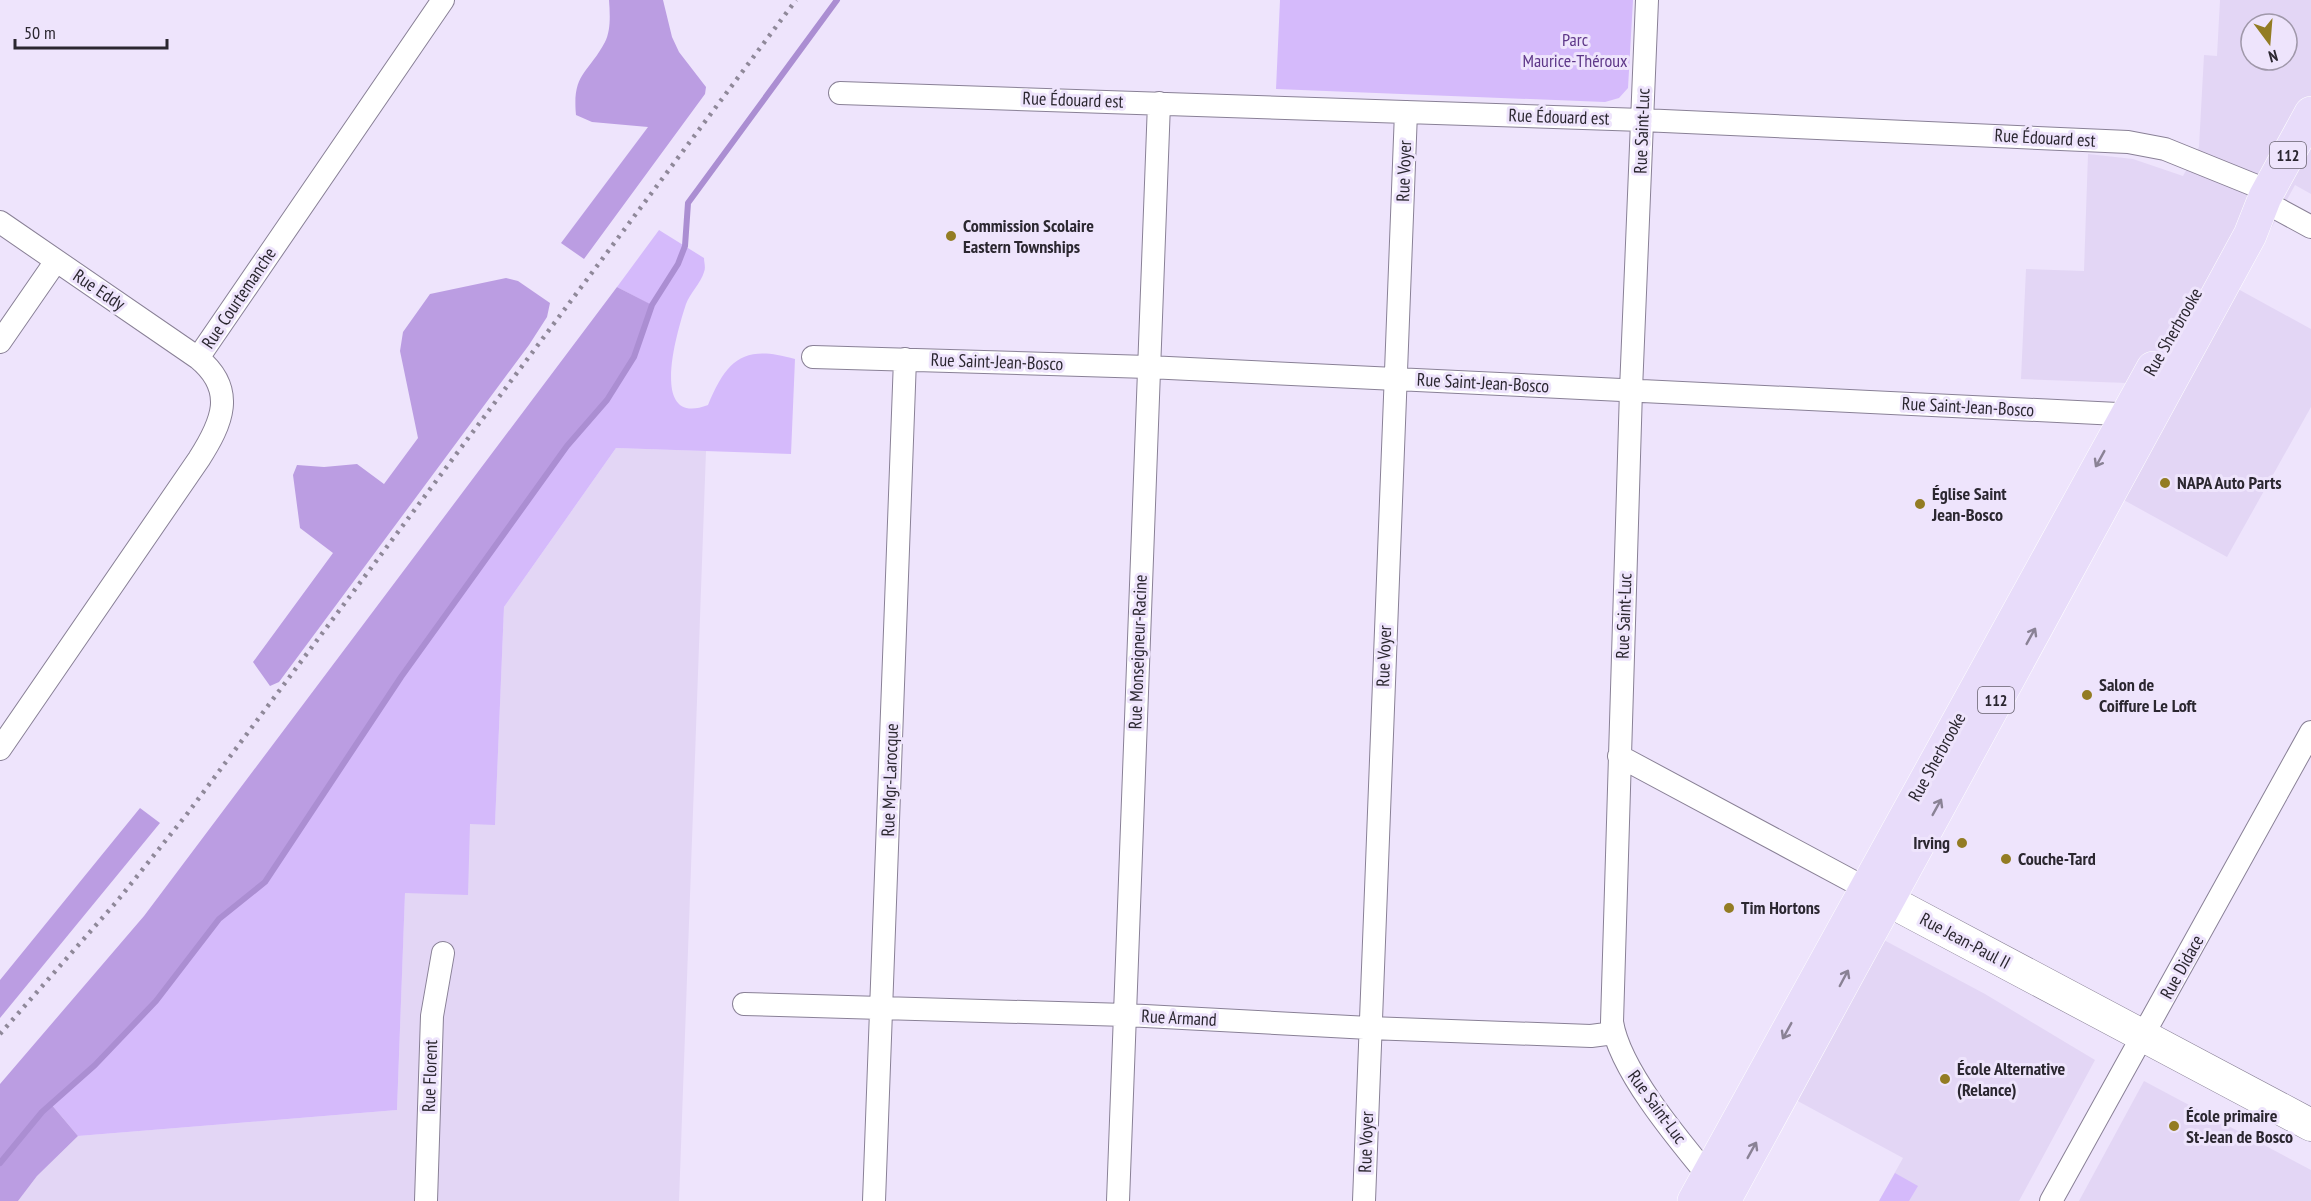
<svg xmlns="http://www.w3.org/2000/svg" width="2311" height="1201" viewBox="0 0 2311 1201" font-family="'PT Sans Narrow',sans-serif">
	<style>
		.built { fill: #e3d6f5; fill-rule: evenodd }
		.green { fill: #d5bafb }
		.forest { fill: #bb9de2 }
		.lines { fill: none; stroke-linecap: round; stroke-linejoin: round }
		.stream { stroke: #ab8ed2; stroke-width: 6 }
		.street-casing { stroke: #898096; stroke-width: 24 }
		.secondary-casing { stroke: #898096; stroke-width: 33 }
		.primary-casing { stroke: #fff; stroke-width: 34 }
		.street { stroke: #fff; stroke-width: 22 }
		.secondary { stroke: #fff; stroke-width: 32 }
		.primary { stroke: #e8dcfa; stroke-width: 33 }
		.rail { stroke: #8f8899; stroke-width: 4.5; stroke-dasharray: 3 6; stroke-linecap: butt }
		.oneway { stroke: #8a8295 }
		.poi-dot { fill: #937c23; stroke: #eee4fc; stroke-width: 2 }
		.labels { text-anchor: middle; stroke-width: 6; stroke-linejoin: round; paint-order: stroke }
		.shield { fill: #eee4fc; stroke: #66606d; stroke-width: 1.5 }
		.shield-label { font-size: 16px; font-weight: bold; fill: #2b2730 }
		.park-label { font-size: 18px; fill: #5e3788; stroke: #eee4fc }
		.street-label { font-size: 18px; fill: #2b2730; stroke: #eee4fc }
		.poi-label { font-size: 18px; font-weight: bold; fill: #2b2730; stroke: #eee4fc; text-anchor: start }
	</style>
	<rect width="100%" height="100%" fill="#eee4fc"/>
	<path class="built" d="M2220 0H2311V194L2295 185 2238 289 2311 329V407L2227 557 2122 499 2127 383 2021 379 2026 269 2084 271 2088 154 2133 159 2183 176 2199 147 2204 55 2217 56ZM2251 24H2287V60H2251Z
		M616 448 706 451 679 1201H18L37 1176 78 1136 397 1110 405 892 470 824H495L504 607Z
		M1882 939 1985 994 2095 1060 2019 1201H1879L1903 1158 1794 1099Z
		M2144 1081 2311 1170V1201H2079Z"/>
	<path class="green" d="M1280 0H1633L1628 88 1619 98 1605 102 1276 89Z
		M659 230 704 258C704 262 706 268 704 272 701 283 690 293 686 304 677 332 648 428 708 405 727 359 744 344 795 359L791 454 616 448 504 607 495 825 470 824 468 895 405 893 397 1110 78 1136 51 1104 95 1065 156 1001 219 919 265 882 401 677 567 446 607 400 651 305 617 287Z
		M1895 1173 1918 1186 1909 1201H1879Z"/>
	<path class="forest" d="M609 0H663L672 37 679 52 706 87 705 94 584 259 561 243 648 127 592 122 576 115C572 73 588 74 605 42 611 30 610 14 609 0Z
		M506 278 518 281 550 303 547 317 529 345 279 682 270 686 253 662 333 553 300 528 293 475 297 465 324 467 357 464 384 484 418 438 400 351 403 332 430 294Z
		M617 287 652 305 634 357 607 400 567 446 401 677 265 882 219 919 156 1001 95 1065 51 1104 78 1136 37 1176 18 1201H0V1084L144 916Z
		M140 808 160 823 0 1018V980Z"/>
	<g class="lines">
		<path class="stream" d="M0 1163 42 1112 95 1065 156 1001 219 919 265 882 401 677 567 446 607 400 634 357 652 305 678 264 685 246 688 203 837 0"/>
		<defs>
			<path id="street" d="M1647 0 1631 390 1612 1022C1620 1072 1682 1144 1715 1184
				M840 93 1642 120 2128 142 2165 149 2254 185 2276 208 2311 227
				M0 222 198 358C237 390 222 423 199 459L0 749
				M0 342 56 261
				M813 357 1148 367 2138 415
				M198 358 443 0
				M1619 756 1865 888
				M744 1004 1126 1015 1369 1028 1591 1036 1614 1033
				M426 1201 432 1016 443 953
				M874 1201 905 359
				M1118 1201 1159 103
				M1364 1201 1406 112
				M2051 1201 2311 732"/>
			<path id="secondary" d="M1865 888 2311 1125"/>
			<path id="primary" d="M1694 1201 2153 368
				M1724 1201 2250 235 2265 197 2311 113"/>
		</defs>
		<use href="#street" class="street-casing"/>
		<use href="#secondary" class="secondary-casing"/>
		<use href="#primary" class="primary-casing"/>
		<use href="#street" class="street"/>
		<use href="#secondary" class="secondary"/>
		<use href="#primary" class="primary"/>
		<path class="rail" d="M0 1034 118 900 187 814 796 0"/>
	</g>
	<defs><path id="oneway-shaft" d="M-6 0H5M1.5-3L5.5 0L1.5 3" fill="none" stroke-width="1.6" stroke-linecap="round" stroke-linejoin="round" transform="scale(1.5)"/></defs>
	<g class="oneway">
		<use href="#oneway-shaft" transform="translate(2100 459) rotate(119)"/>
		<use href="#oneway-shaft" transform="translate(2031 636) rotate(-61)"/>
		<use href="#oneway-shaft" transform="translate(1937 807) rotate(-61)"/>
		<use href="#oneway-shaft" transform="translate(1844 978) rotate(-62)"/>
		<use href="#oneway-shaft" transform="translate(1787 1031) rotate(119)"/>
		<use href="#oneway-shaft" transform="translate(1752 1150) rotate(-61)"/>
	</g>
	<g class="poi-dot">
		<circle cx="951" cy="236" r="6"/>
		<circle cx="2165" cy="483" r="6"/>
		<circle cx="1920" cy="504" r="6"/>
		<circle cx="2087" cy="695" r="6"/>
		<circle cx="1962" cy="843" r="6"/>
		<circle cx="2006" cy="859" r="6"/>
		<circle cx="1729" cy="908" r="6"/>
		<circle cx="1945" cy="1079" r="6"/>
		<circle cx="2174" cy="1126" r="6"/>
	</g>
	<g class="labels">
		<g class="shield">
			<rect x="2270" y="142" width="36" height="26" rx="4.5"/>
			<rect x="1978" y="687" width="36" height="26" rx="4.5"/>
		</g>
		<g class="shield-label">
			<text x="2288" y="161">112</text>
			<text x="1996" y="706">112</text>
		</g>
		<g class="park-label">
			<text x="1575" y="46">Parc<tspan x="1575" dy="21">Maurice-Théroux</tspan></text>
		</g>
		<g class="street-label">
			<text transform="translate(1073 100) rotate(2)" y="6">Rue Édouard est</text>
			<text transform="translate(1559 117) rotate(2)" y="6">Rue Édouard est</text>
			<text transform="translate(1642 131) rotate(-88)" y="6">Rue Saint-Luc</text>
			<text transform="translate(2045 138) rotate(3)" y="6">Rue Édouard est</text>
			<text transform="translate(1404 171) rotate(-88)" y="6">Rue Voyer</text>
			<text transform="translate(99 290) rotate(34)" y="6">Rue Eddy</text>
			<text transform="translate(239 298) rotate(-56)" y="6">Rue Courtemanche</text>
			<text transform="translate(2173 332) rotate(-60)" y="6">Rue Sherbrooke</text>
			<text transform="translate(997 362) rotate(2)" y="6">Rue Saint-Jean-Bosco</text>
			<text transform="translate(1483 383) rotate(3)" y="6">Rue Saint-Jean-Bosco</text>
			<text transform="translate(1968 407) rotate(3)" y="6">Rue Saint-Jean-Bosco</text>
			<text transform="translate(1624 616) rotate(-88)" y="6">Rue Saint-Luc</text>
			<text transform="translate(1138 652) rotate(-88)" y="6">Rue Monseigneur-Racine</text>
			<text transform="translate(1384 656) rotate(-88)" y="6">Rue Voyer</text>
			<text transform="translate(1937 757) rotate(-61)" y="6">Rue Sherbrooke</text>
			<text transform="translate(890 780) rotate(-88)" y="6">Rue Mgr-Larocque</text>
			<text transform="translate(1965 941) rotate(28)" y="6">Rue Jean-Paul II</text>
			<text transform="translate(2182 967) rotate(-61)" y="6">Rue Didace</text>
			<text transform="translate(1179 1018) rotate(3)" y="6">Rue Armand</text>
			<text transform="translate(430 1076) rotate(-88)" y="6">Rue Florent</text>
			<text transform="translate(1657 1107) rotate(54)" y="6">Rue Saint-Luc</text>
			<text transform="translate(1366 1142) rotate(-88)" y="6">Rue Voyer</text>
		</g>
		<g class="poi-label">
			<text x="963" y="232">Commission Scolaire<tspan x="963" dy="21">Eastern Townships</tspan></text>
			<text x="2177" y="489">NAPA Auto Parts</text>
			<text x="1932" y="500">Église Saint<tspan x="1932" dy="21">Jean-Bosco</tspan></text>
			<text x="2099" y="691">Salon de<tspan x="2099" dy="21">Coiffure Le Loft</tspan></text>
			<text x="1950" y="849" text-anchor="end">Irving</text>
			<text x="2018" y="865">Couche-Tard</text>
			<text x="1741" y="914">Tim Hortons</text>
			<text x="1957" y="1075">École Alternative<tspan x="1957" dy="21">(Relance)</tspan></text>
			<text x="2186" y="1122">École primaire<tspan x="2186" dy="21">St-Jean de Bosco</tspan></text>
		</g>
	</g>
	<g transform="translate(2269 42) rotate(164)"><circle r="28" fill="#eee4fc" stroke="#a098aa" stroke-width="1.5"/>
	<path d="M0-4.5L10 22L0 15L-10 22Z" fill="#937c23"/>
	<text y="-9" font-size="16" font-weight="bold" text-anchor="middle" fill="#2b2730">N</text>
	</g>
	<path d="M15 39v9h152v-9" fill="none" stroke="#2b2730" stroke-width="3"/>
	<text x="24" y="39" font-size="18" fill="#2b2730" stroke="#eee4fc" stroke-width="4.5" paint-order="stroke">50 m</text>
</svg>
